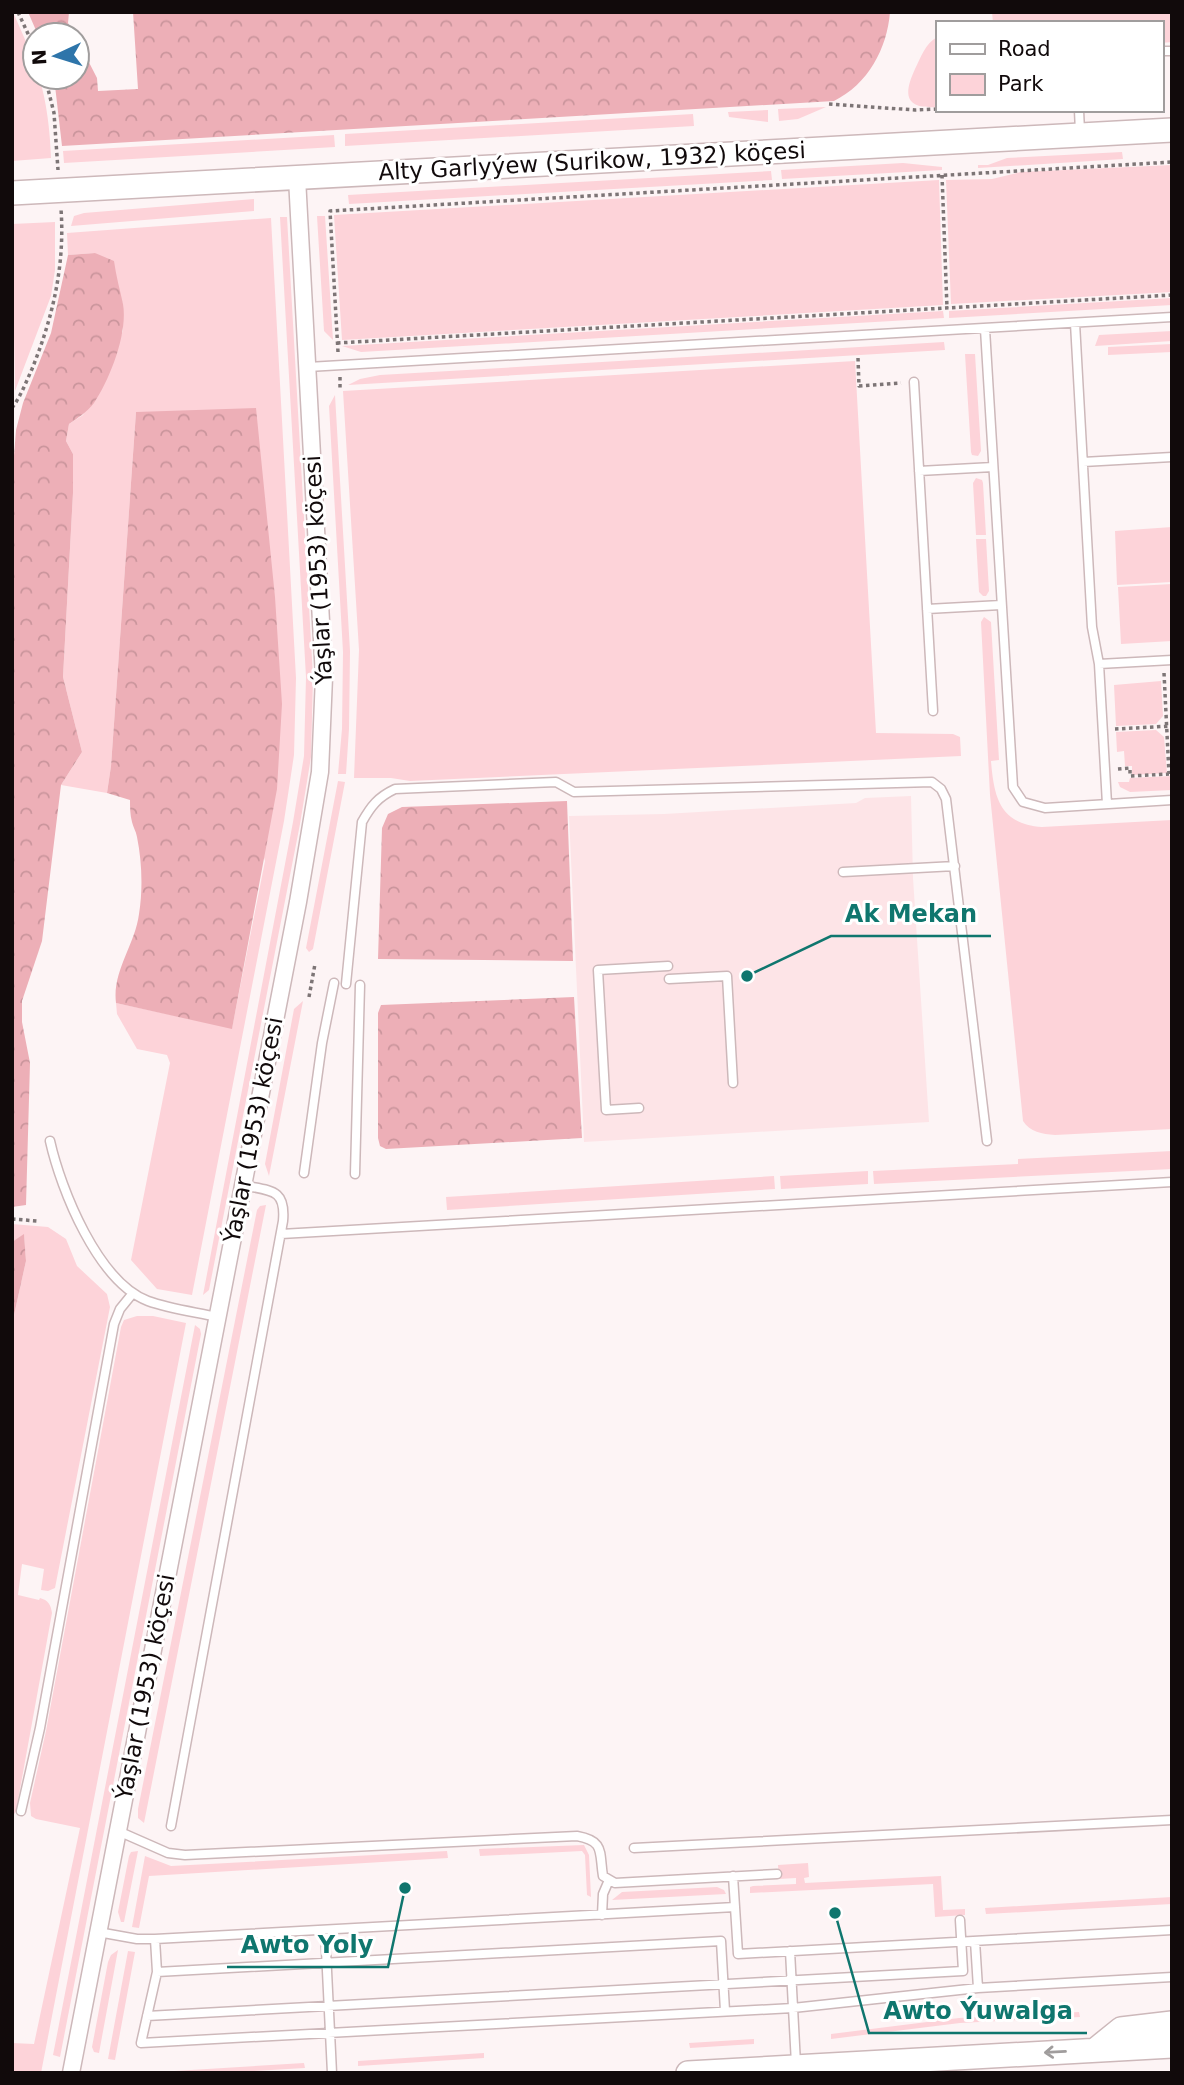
<svg xmlns="http://www.w3.org/2000/svg" width="1184" height="2085" viewBox="0 0 1184 2085" font-family="'DejaVu Sans',sans-serif">
	<style>
		.built { fill: #fde4e7 }
		.green { fill: #fdd3d9 }
		.forest { fill: url(#forest-crowns) }
		.lines { fill: none; stroke-linecap: round; stroke-linejoin: round }
		.lane-casing { stroke: #cdb8ba; stroke-width: 11 }
		.street-casing { stroke: #cdb8ba; stroke-width: 19 }
		.secondary-casing { stroke: #cdb8ba; stroke-width: 26 }
		.path { stroke: #7d7576; stroke-width: 3.5; stroke-dasharray: 3.5 3.5; stroke-linecap: butt }
		.lane { stroke: #fff; stroke-width: 8 }
		.street { stroke: #fff; stroke-width: 16 }
		.secondary { stroke: #fff; stroke-width: 23 }
		.oneway { stroke: #a09d9d }
		.labels { text-anchor: middle; stroke-width: 6; stroke-linejoin: round; paint-order: stroke }
		.street-label { font-size: 23px; fill: #110a0b; stroke: #fff }
		.leader { fill: none; stroke: #0f766e; stroke-width: 2.5 }
		.callout-dot { fill: #0f766e; stroke: #fff; stroke-width: 2.5 }
		.callout-label { font-size: 24px; text-anchor: middle; font-weight: bold; fill: #0f766e; stroke: #fff; stroke-width: 6; stroke-linejoin: round; paint-order: stroke }
	</style>
	<defs>
		<pattern id="forest-crowns" width="20" height="18" patternUnits="userSpaceOnUse" patternTransform="scale(1.75)"><rect width="20" height="18" fill="#edafb7"/><path d="M2 6a3 3 0 1 1 6 0M12 15a3 3 0 1 1 6 0" fill="none" stroke="#ca959c"/></pattern>
	</defs>
	<rect width="100%" height="100%" fill="#fdf4f5"/>
	<path class="built" d="M911 796 913 878 929 1122 584 1142 569 816 664 814 856 803 865 798Z"/>
	<path class="green" d="M13 12 34 60 35 77H39C47 103 50 131 51 158L12 161Z
		M992 12H1172V42L1161 43V23H993Z
		M937 37V107C905 109 903 95 915 69 921 57 925 44 937 37Z
		M826 107 798 119 779 121 778 109Z
		M768 110V122L729 117 728 112Z
		M693 114 694 126 345 146V134Z
		M334 135 335 147 64 163 63 151Z
		M1122 152 1123 159 978 168V165H988L1007 158Z
		M903 163 942 167V170L782 179 781 170Z
		M1172 165V292L951 304 946 180 992 179 1021 172Z
		M771 171 772 180 349 204 348 195Z
		M939 180 943 305 342 340 334 215Z
		M254 199V211L71 226 74 216 84 213Z
		M317 216H325L333 340 324 331Z
		M280 217H287L313 677 311 757 300 824 209 1290 203 1295 293 822 304 756 306 677Z
		M271 218 296 678 294 755 284 821 192 1295 157 1289 131 1260 170 1063 167 1055 137 1049 117 1014 116 1003 232 1028 265 861 136 412 111 766 107 793 61 785 82 752 63 677 73 493V454L66 441 69 424 83 415 123 331V305L119 292 95 253 68 255 67 233Z
		M55 222V270L51 296 15 391 12 224Z
		M1172 298V305L949 318V311Z
		M943 311 944 318 361 352 342 346Z
		M1172 331V341L1095 346 1099 335Z
		M944 342 945 350 348 385 360 379 380 375Z
		M1172 344V352L1108 355V347Z
		M965 354H975L981 451 978 456 972 455 971 452Z
		M855 361 876 733 953 734 960 737 961 756 410 781 391 778H354L359 650 343 391Z
		M335 395 350 651 349 729 346 774H338L342 729 343 652 329 406Z
		M976 478 982 480 983 483 986 535H976L973 483Z
		M1172 527V582L1117 585 1115 531Z
		M976 539H986L989 591 986 596H983L979 592Z
		M1172 584V641L1121 644 1118 587Z
		M984 617 991 622 999 760 991 761C994 798 1000 824 1042 827L1172 820V1129L1055 1135C1042 1134 1030 1132 1023 1121L990 795 981 622Z
		M1161 681 1163 716 1156 724 1116 726 1114 685Z
		M1156 730 1164 737 1167 773 1132 775V766H1125L1124 751 1117 752 1116 732Z
		M1172 776V790L1130 792 1120 787 1118 782H1129L1130 778Z
		M338 781 345 782 313 949 309 952 306 948Z
		M303 1001 269 1176 265 1164 294 1009Z
		M1172 1151V1169L874 1184 873 1171 1018 1164V1159Z
		M868 1171V1184L781 1189 780 1176Z
		M774 1176 775 1189 447 1210 446 1197Z
		M266 1205 144 1823 138 1818V1809L257 1210 260 1206Z
		M12 1224 48 1227 66 1239 77 1266 107 1294 110 1307 55 1588 48 1591 41 1590 44 1569 22 1564 18 1595 39 1600 40 1598C48 1600 51 1605 52 1613L16 1811 12 1818V1324L26 1261 24 1235 12 1242Z
		M137 1316H153L186 1323 41 2073H12V2043L34 2044 80 1828 36 1819 31 1816 30 1803 46 1731 121 1327 124 1320Z
		M195 1325 200 1329 201 1334 60 2057 53 2055Z
		M584 1845 589 1855 591 1897 587 1895 585 1855 582 1851 480 1856 479 1849Z
		M138 1851 124 1922H121L118 1912 129 1856 131 1852Z
		M447 1851 448 1858 149 1876 139 1928 132 1927 145 1856 171 1866Z
		M808 1863 809 1877 804 1878 805 1883 941 1876 943 1910 965 1909V1915L935 1917 933 1884 750 1893V1887L753 1886 796 1884V1878L779 1879 778 1865Z
		M717 1887 724 1890 726 1894 612 1900 622 1892Z
		M1172 1897V1904L986 1914 985 1908Z
		M118 1950 99 2053 94 2052 92 2047 108 1962 111 1955Z
		M128 1951 135 1952 115 2060 108 2059Z
		M1079 2012 1080 2017 960 2023 831 2039V2034L959 2018Z
		M754 2039V2044L690 2048 689 2043Z
		M484 2053V2058L358 2066V2061Z
		M304 2063 305 2068 223 2073H142Z"/>
	<path class="forest" d="M28 12H69L68 23 75 35H38Z
		M133 12H890C887 49 868 84 834 101L62 146 54 77H77V39L97 78 98 91 138 89Z
		M95 253 114 261C116 276 120 290 123 304 128 333 110 379 94 403 87 412 78 418 69 424L66 441 73 454V493L63 677 82 752 61 785 42 941 22 1001V1022L30 1063 26 1205 12 1207V481L16 430 23 403 51 333 68 255Z
		M256 408 275 597 282 704 277 789 232 1029 116 1003C112 971 135 945 139 914 143 889 142 862 137 837 136 831 133 827 132 822 130 815 130 807 130 800L107 793 111 766 136 412Z
		M567 801 573 961 378 959 382 828 388 814 402 807Z
		M574 997 582 1138 386 1149 380 1146 378 1138V1013L381 1005Z
		M24 1234 26 1261 12 1324V1242Z"/>
	<g class="lines">
		<defs>
			<path id="lane" d="M1161 51H1172
				M1079 110 1080 132
				M1075 323 1092 627 1099 664 1107 804
				M985 329 1013 787 1023 802 1045 808 1172 800
				M308 367 1172 317
				M914 382 933 711
				M1083 462 1172 457
				M919 471 993 467
				M927 609 1001 605
				M1099 664 1172 660
				M843 872 955 866
				M669 979 727 976 733 1083
				M346 984 362 822C371 806 378 797 395 789L556 782 574 792 932 782 941 789 946 799 987 1141
				M639 1108 606 1110 598 970 668 966
				M50 1141C61 1190 98 1282 148 1301 170 1309 195 1312 217 1317
				M304 1173 322 1043 334 983
				M355 1174 360 985
				M281 1234 1172 1182
				M21 1811 40 1728 114 1324 120 1309 133 1293
				M171 1826 283 1221C286 1188 270 1191 242 1185
				M118 1831 168 1853 185 1855 577 1836C605 1841 599 1852 603 1876L615 1883 777 1874
				M634 1848 1172 1820
				M733 1876 735 1907
				M602 1915 603 1894 609 1880
				M325 1930 332 2073
				M98 1932 137 1939H155L735 1907 738 1954 1172 1930
				M155 1939 157 1972 141 2043 793 2008 978 1988 1172 1977
				M975 1941 978 1988
				M790 1951 796 2064
				M157 1972 721 1941 725 2011
				M147 2016 963 1971 960 1920"/>
			<path id="street" d="M71 2073 298 902 320 772 324 677 297 178"/>
			<path id="secondary" d="M12 193 1172 130
				M1095 2050 1121 2029 1172 2023
				M688 2073 1172 2046"/>
		</defs>
		<use href="#lane" class="lane-casing"/>
		<use href="#street" class="street-casing"/>
		<use href="#secondary" class="secondary-casing"/>
		<path class="path" d="M18 12 35 49
			M45 77 54 113 58 170
			M829 104 915 110 937 109
			M942 175 947 308
			M337 343 1172 295
			M338 352 330 211 1172 162
			M858 358 859 386 901 383
			M340 377V389
			M12 408C21 396 26 382 32 369 53 317 65 265 61 209
			M1164 673 1169 774
			M1115 729 1172 726
			M1118 769 1130 768V776L1169 774
			M309 997 315 964
			M12 1219 37 1221"/>
		<use href="#lane" class="lane"/>
		<use href="#street" class="street"/>
		<use href="#secondary" class="secondary"/>
	</g>
	<defs><path id="oneway-shaft" d="M-6 0H5M1.5-3L5.5 0L1.5 3" fill="none" stroke-width="1.6" stroke-linecap="round" stroke-linejoin="round" transform="scale(1.75)"/></defs>
	<use class="oneway" href="#oneway-shaft" transform="translate(1055 2052) rotate(177)"/>
	<g class="labels">
		<g class="street-label">
			<text transform="translate(592 161) rotate(-3)" y="8">Alty Garlyýew (Surikow, 1932) köçesi</text>
			<text transform="translate(318 570) rotate(-93)" y="8">Ýaşlar (1953) köçesi</text>
			<text transform="translate(253 1130) rotate(-79)" y="8">Ýaşlar (1953) köçesi</text>
			<text transform="translate(145 1687) rotate(-79)" y="8">Ýaşlar (1953) köçesi</text>
		</g>
	</g>
	<path class="leader" d="M747 976L831 936H991M405 1888L388 1967H227M835 1913L869 2033H1087"/>
	<g class="callout-dot">
		<circle cx="747" cy="976" r="7"/>
		<circle cx="405" cy="1888" r="7"/>
		<circle cx="835" cy="1913" r="7"/>
	</g>
	<g class="callout-label">
		<text x="911" y="922">Ak Mekan</text>
		<text x="307" y="1953">Awto Yoly</text>
		<text x="978" y="2019">Awto Ýuwalga</text>
	</g>
	<rect width="1184" height="2085" fill="none" stroke="#110a0b" stroke-width="28"/>
	<rect x="936" y="21" width="228" height="91" fill="#ffffff" stroke="#a09d9d" stroke-width="2"/>
	<rect x="950" y="44" width="35" height="10" fill="#ffffff" stroke="#a09d9d" stroke-width="2"/>
	<text x="998" y="56" font-size="21" fill="#110a0b">Road</text>
	<rect x="950" y="74" width="35" height="21" fill="#fdd3d9" stroke="#a09d9d" stroke-width="2"/>
	<text x="998" y="91" font-size="21" fill="#110a0b">Park</text>
	<g transform="translate(56 56) rotate(266)"><circle r="33" fill="#ffffff" stroke="#a09d9d" stroke-width="2"/>
	<path d="M0-5L12 26L0 18L-12 26Z" fill="#2e75aa"/>
	<text y="-10" font-size="19" font-weight="bold" text-anchor="middle" fill="#110a0b">N</text>
	</g>
</svg>
